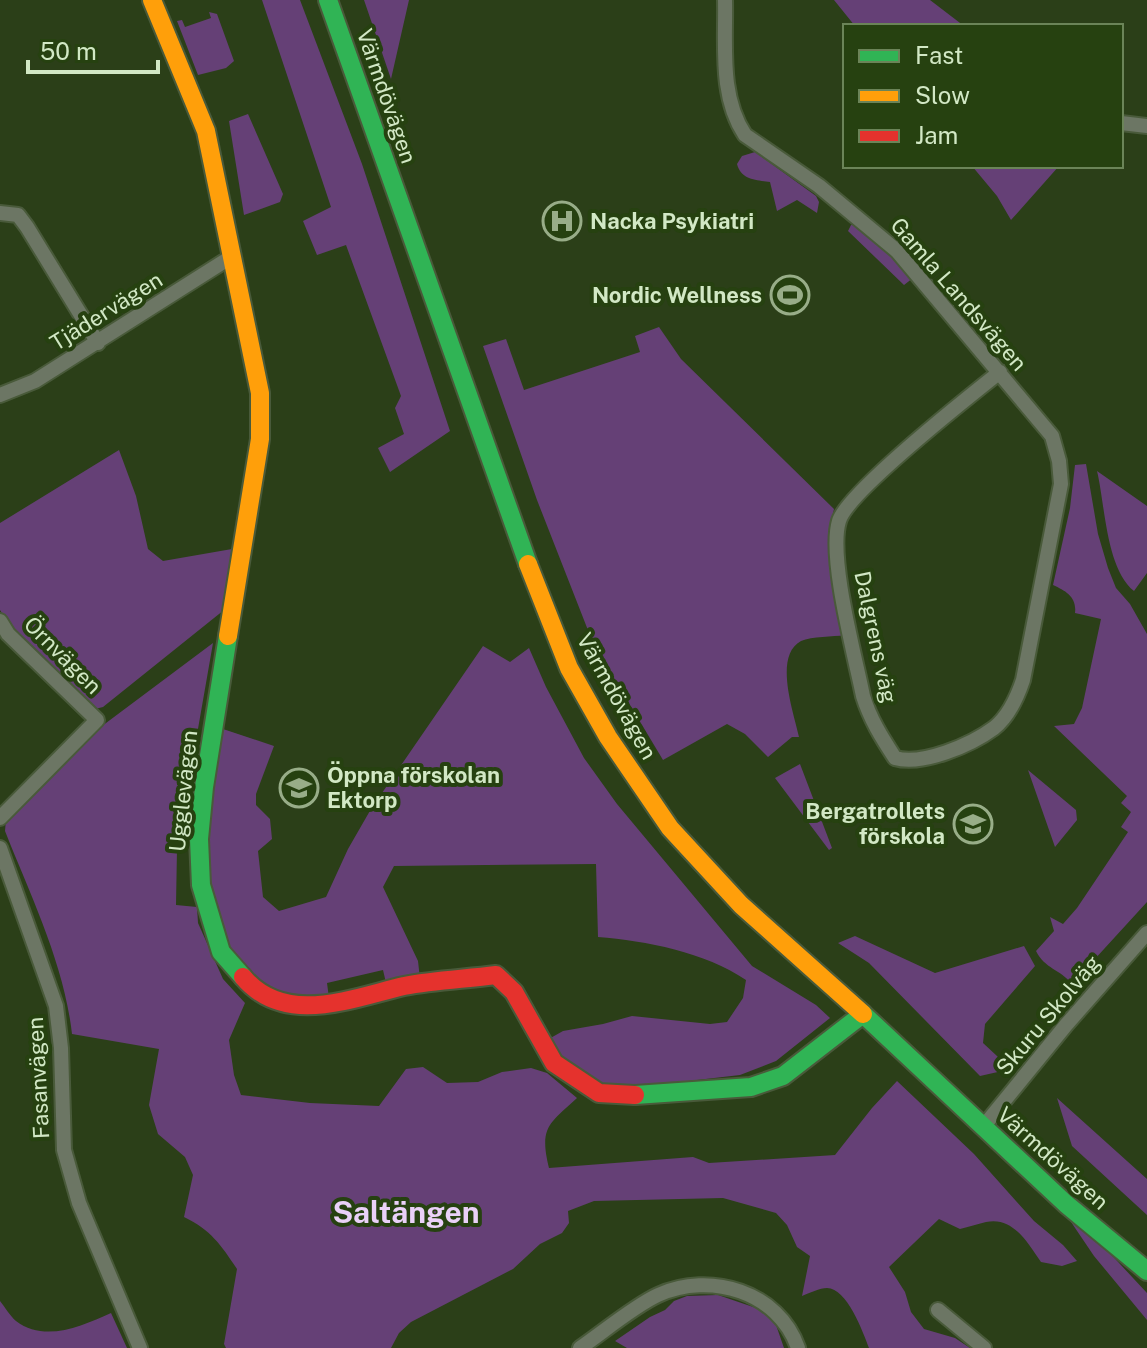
<svg xmlns="http://www.w3.org/2000/svg" width="1147" height="1348" viewBox="0 0 1147 1348" font-family="'Public Sans',sans-serif">
	<style>
		.green { fill: #654076 }
		.lines { fill: none; stroke-linecap: round; stroke-linejoin: round }
		.street-casing { stroke: #495a3a; stroke-width: 18 }
		.fast-casing { stroke: #495a3a; stroke-width: 22 }
		.slow-casing { stroke: #495a3a; stroke-width: 22 }
		.jam-casing { stroke: #495a3a; stroke-width: 22 }
		.street { stroke: #6c7664; stroke-width: 14 }
		.fast { stroke: #30b455; stroke-width: 18 }
		.slow { stroke: #ff9f0a; stroke-width: 18 }
		.jam { stroke: #e5322d; stroke-width: 18 }
		.labels { text-anchor: middle; stroke-width: 8; stroke-linejoin: round; paint-order: stroke }
		.street-label { font-size: 22px; fill: #d2e8c5; stroke: #264110 }
		.poi-label { font-size: 22px; font-weight: bold; fill: #d2e8c5; stroke: #264110; text-anchor: start }
		.district-label { font-size: 30px; font-weight: bold; fill: #ead1f8; stroke: #264110 }
	</style>
	<rect width="100%" height="100%" fill="#2b3f18"/>
	<path class="green" d="M262 0H300L362 164 450 431 390 472 378 448 404 434 395 408 401 396 346 245 317 255 303 221 331 207Z
		M364 0H409L391 79Z
		M834 0H930L964 26H855Z
		M209 12 217 14 234 61 226 68 198 75 177 21 182 20 185 27 211 18Z
		M248 114 283 194 280 202 244 215 229 121Z
		M755 152 816 196 819 202 817 213 797 200 777 211 770 182C756 180 741 180 737 164L742 156Z
		M972 166H1059L1011 220 997 196Z
		M851 225H855L877 240 913 278 904 285 848 231Z
		M659 327 681 359 834 509 828 537 845 635C833 637 812 636 801 641 773 656 794 713 799 737H792L768 757 745 734 727 724 663 760 593 643 537 500 483 346 506 339 524 390 640 352 635 336Z
		M119 450 136 496 148 549 163 561 232 549 224 610 103 707 95 709 14 632 0 610V523Z
		M1086 464 1098 534 1108 568 1116 588 1130 604 1147 634V902L1072 984C1060 969 1045 969 1036 951L1054 931 1050 917 1063 924 1077 908 1128 832 1121 827 1131 812 1121 803 1127 796 1054 726 1074 724 1082 708 1101 619 1075 613C1077 597 1066 591 1053 585L1070 508 1075 465Z
		M1097 471 1147 506V573L1134 591C1106 569 1105 504 1097 471Z
		M213 643 177 849 176 905 197 907 198 923 223 979 245 1003 229 1040 234 1075 241 1095 310 1103 379 1106 406 1069 423 1067 447 1083 478 1082 502 1072 531 1068 547 1073 577 1098C549 1124 539 1127 549 1168L693 1157 709 1163 835 1155 872 1108 897 1081 974 1154 1034 1221 1063 1245 1077 1261 1062 1266 1041 1262C1028 1243 1013 1216 986 1222 977 1224 969 1227 960 1229L939 1219 889 1267 905 1292 911 1312 924 1329 955 1338 970 1348H869C863 1332 847 1288 827 1288 820 1288 809 1293 802 1296L810 1256 797 1247 787 1225 776 1213 723 1198 594 1201 568 1211 569 1223 562 1233 540 1244 513 1269 411 1322 399 1333 391 1348H226L224 1344 237 1269C221 1245 211 1230 184 1217L193 1175 185 1157 158 1134 149 1105 159 1049 72 1034C64 963 31 897 5 831L6 819 102 726Z
		M483 646 510 662 529 648 546 687 584 758 617 804 752 966 816 1005 830 1018 776 1061 740 1075 611 1090 562 1059 547 1040 563 1031 603 1024 632 1016 710 1024 727 1022 743 998 746 980C705 952 646 941 598 937L596 864 394 866 383 887 418 961 420 979 387 987 383 970 327 983 329 998 266 991 247 974 217 928 206 842 220 728 274 746 256 794V805L270 819 272 839 258 851 263 897 279 911 326 897 348 849 371 809Z
		M800 764 832 848 829 850 775 778Z
		M1028 770 1076 810 1077 820 1055 847Z
		M855 936 935 973 1024 946 1035 966 985 1024 983 1043 1011 1069 980 1076 869 963 838 943Z
		M1057 1098 1147 1179V1215L1072 1146Z
		M1069 1219 1106 1249 1147 1293V1320L1094 1256Z
		M718 1295 759 1309 775 1322 784 1348H627L615 1341 650 1317 665 1310 674 1301 687 1296Z
		M0 1301C5 1307 10 1316 16 1321 45 1343 82 1326 111 1313L127 1348H0Z"/>
	<g class="lines">
		<defs>
			<path id="street" d="M725 0C726 45 719 96 745 135L819 186 897 251 1052 436 1059 461 1061 484 1023 680C1017 698 1009 716 994 728 971 745 922 766 895 758 882 738 870 719 863 696 855 656 828 557 839 521 847 493 971 395 1000 372
				M1121 123 1147 126
				M0 213 18 215 27 227 98 343
				M0 395 35 381 231 257
				M0 621 8 634 97 720 0 818
				M0 848 56 1006 61 1048 64 1150 79 1203 140 1348
				M983 1127 1066 1025 1147 933
				M938 1310 984 1348
				M580 1348C602 1333 634 1306 658 1295 710 1271 779 1292 798 1348"/>
			<path id="fast" d="M328 0 528 564
				M228 636 204 787 199 839 201 885 221 952 243 977
				M863 1014 1066 1204 1147 1271
				M635 1095 751 1087 783 1076 863 1014"/>
			<path id="slow" d="M152 0 206 131 260 393V439L228 636
				M528 564 569 668 608 737 670 828 741 905 863 1014"/>
			<path id="jam" d="M243 977C285 1027 352 998 404 986 434 980 466 979 496 975L514 992 554 1063 599 1093 635 1095"/>
		</defs>
		<use href="#street" class="street-casing"/>
		<use href="#fast" class="fast-casing"/>
		<use href="#slow" class="slow-casing"/>
		<use href="#jam" class="jam-casing"/>
		<use href="#street" class="street"/>
		<use href="#fast" class="fast"/>
		<use href="#slow" class="slow"/>
		<use href="#jam" class="jam"/>
	</g>
	<defs>
		<symbol id="hospital-ring" viewBox="-11 -11 22 22"><circle r="9.5" fill="#264110" stroke="#98ad88" stroke-width="1.5"/><path d="M-5-5h3v3.5h4V-5h3V5h-3V1.5h-4V5h-3Z" fill="#98ad88"/></symbol>
		<symbol id="stadium-ring" viewBox="-11 -11 22 22"><circle r="9.5" fill="#264110" stroke="#98ad88" stroke-width="1.5"/><path d="M0-5a6.5 5 0 1 0 0 10a6.5 5 0 1 0 0-10ZM-3.5-1.8h7v3.6h-7Z" fill="#98ad88"/></symbol>
		<symbol id="school-ring" viewBox="-11 -11 22 22"><circle r="9.5" fill="#264110" stroke="#98ad88" stroke-width="1.5"/><path d="M0-5L7-2L0 1L-7-2ZM-4 1L0 2.5L4 1V4Q0 6-4 4Z" fill="#98ad88"/></symbol>
	</defs>
	<g fill-rule="evenodd">
		<use href="#hospital-ring" x="540" y="199" width="44" height="44"/>
		<use href="#stadium-ring" x="768" y="273" width="44" height="44"/>
		<use href="#school-ring" x="277" y="766" width="44" height="44"/>
		<use href="#school-ring" x="951" y="802" width="44" height="44"/>
	</g>
	<g class="labels">
		<g class="street-label">
			<text transform="translate(387 96) rotate(71)" y="8">Värmdövägen</text>
			<text transform="translate(959 294) rotate(49)" y="8">Gamla Landsvägen</text>
			<text transform="translate(106 311) rotate(-32)" y="8">Tjädervägen</text>
			<text transform="translate(876 637) rotate(78)" y="8">Dalgrens väg</text>
			<text transform="translate(63 655) rotate(45)" y="8">Örnvägen</text>
			<text transform="translate(617 696) rotate(61)" y="8">Värmdövägen</text>
			<text transform="translate(183 791) rotate(-84)" y="8">Ugglevägen</text>
			<text transform="translate(1048 1015) rotate(-50)" y="8">Skuru Skolväg</text>
			<text transform="translate(38 1078) rotate(-93)" y="8">Fasanvägen</text>
			<text transform="translate(1053 1158) rotate(42)" y="8">Värmdövägen</text>
		</g>
		<g class="poi-label">
			<text x="590" y="229">Nacka Psykiatri</text>
			<text x="762" y="303" text-anchor="end">Nordic Wellness</text>
			<text x="327" y="783">Öppna förskolan<tspan x="327" dy="25">Ektorp</tspan></text>
			<text x="945" y="819" text-anchor="end">Bergatrollets<tspan x="945" dy="25">förskola</tspan></text>
		</g>
		<g class="district-label">
			<text x="406" y="1223">Saltängen</text>
		</g>
	</g>
	<rect x="843" y="24" width="280" height="144" fill="#264110" stroke="#6b8458" stroke-width="2"/>
	<rect x="859" y="50" width="40" height="12" fill="#30b455" stroke="#6b8458" stroke-width="2"/>
	<text x="915" y="64" font-size="24" fill="#d2e8c5">Fast</text>
	<rect x="859" y="90" width="40" height="12" fill="#ff9f0a" stroke="#6b8458" stroke-width="2"/>
	<text x="915" y="104" font-size="24" fill="#d2e8c5">Slow</text>
	<rect x="859" y="130" width="40" height="12" fill="#e5322d" stroke="#6b8458" stroke-width="2"/>
	<text x="915" y="144" font-size="24" fill="#d2e8c5">Jam</text>
	<path d="M28 60v12h130v-12" fill="none" stroke="#d2e8c5" stroke-width="4"/>
	<text x="40" y="60" font-size="24" fill="#d2e8c5" stroke="#264110" stroke-width="6" paint-order="stroke">50 m</text>
</svg>
